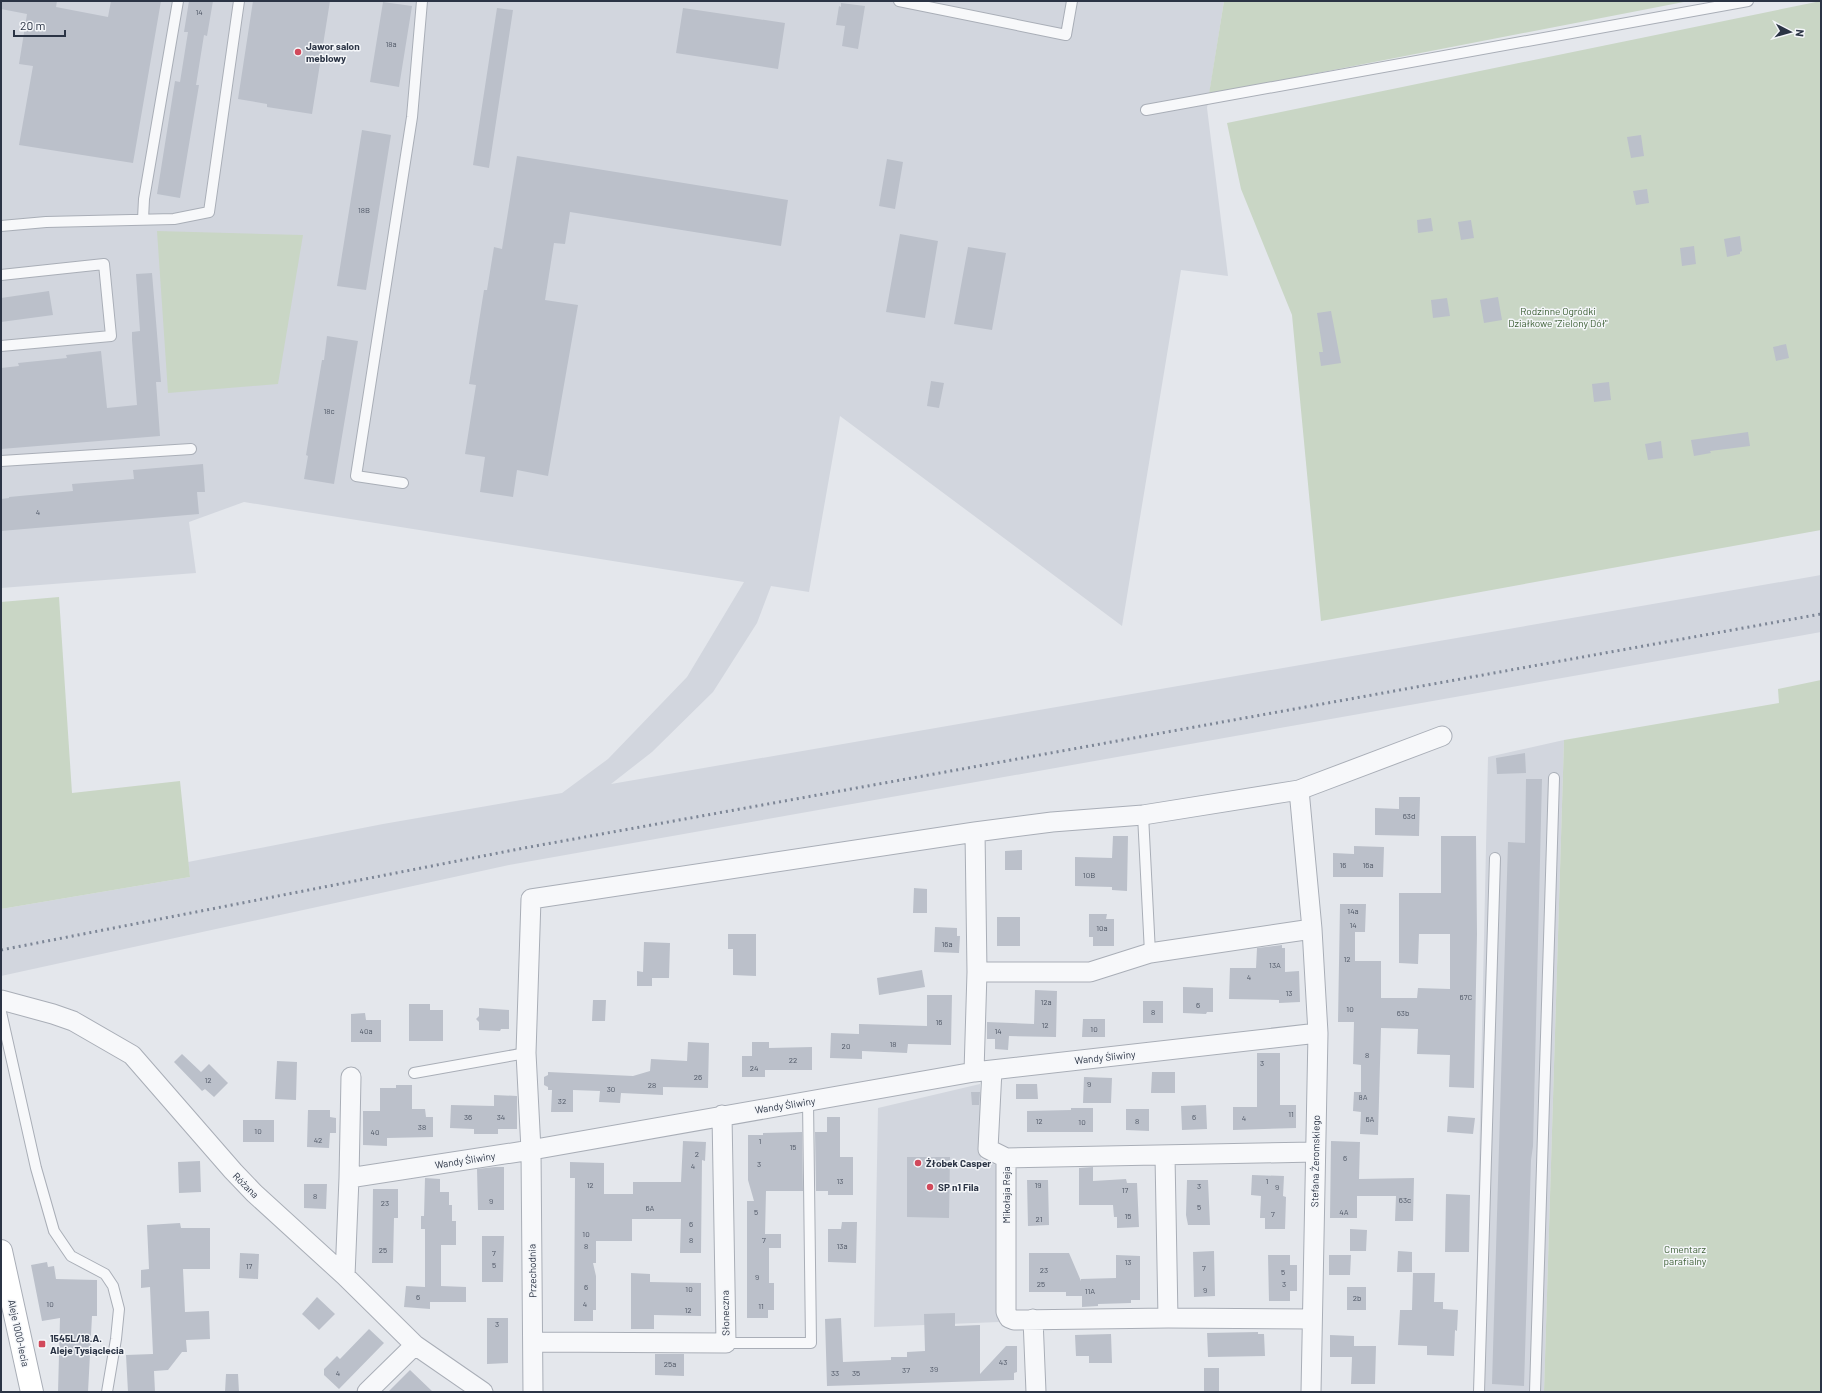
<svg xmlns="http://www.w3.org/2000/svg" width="1822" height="1393" viewBox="0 0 1822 1393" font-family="Barlow,sans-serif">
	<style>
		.built { fill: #d2d6de }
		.green { fill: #c9d6c5 }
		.building { fill: #bbc0ca }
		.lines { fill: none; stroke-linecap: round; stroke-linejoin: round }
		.lane-casing { stroke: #a9aeb7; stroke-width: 12 }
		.street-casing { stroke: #a9aeb7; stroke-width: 21 }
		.secondary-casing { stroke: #a9aeb7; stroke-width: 24 }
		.lane { stroke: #f7f8fa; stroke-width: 10 }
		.street { stroke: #f7f8fa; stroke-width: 19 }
		.secondary { stroke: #fff; stroke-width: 22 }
		.rail { stroke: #7d8696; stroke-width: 3; stroke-dasharray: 2 4; stroke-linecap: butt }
		.poi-dot { fill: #d1495b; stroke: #f4f6f9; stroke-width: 1.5 }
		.labels { text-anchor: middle; stroke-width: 3; stroke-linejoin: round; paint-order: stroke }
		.number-label { font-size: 8px; fill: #4f5766 }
		.poi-label { font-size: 10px; font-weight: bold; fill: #2b3445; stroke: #f4f6f9; text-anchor: start }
		.park-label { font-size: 10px; fill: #3f6138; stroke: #f4f6f9 }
		.street-label { font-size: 10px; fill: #2b3445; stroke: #f4f6f9 }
	</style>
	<rect width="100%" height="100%" fill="#e4e7ec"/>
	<path class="built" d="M1 1H1224L1207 108 1228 276 1181 270 1122 626 840 416 809 592 771 586 757 623 713 692 652 752 611 784 1821 575V632L509 865 1 976V909L190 877 188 862 383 824 562 793 608 759 687 677 744 582 244 502 189 522 196 573 1 588Z
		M1564 740 1544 1392H1474L1488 757Z
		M980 1084 981 1159 998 1166 999 1322 874 1327 878 1108Z"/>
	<path class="green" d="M1224 1H1689L1209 94Z
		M1821 1V530L1321 621 1292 315 1241 189 1227 123Z
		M157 231 303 235 278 384 168 393Z
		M59 597 72 793 180 781 190 877 1 909V602Z
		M1821 680V1392H1544L1564 740 1779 703 1778 689Z"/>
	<path class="building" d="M1 1H57L56 7 108 17 111 1H161L133 163 19 145 33 66 19 64 27 14 1 9Z
		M189 1H213L207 36 204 35 196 85H199L180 198 157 194 175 81 180 82 188 32H184Z
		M253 1H330L312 114 267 107V104L238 99Z
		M383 2 412 6 399 87 370 82Z
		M841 3 865 6 858 49 842 46 845 26 836 25 839 6 841 7Z
		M497 8 513 10 489 168 473 165Z
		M683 8 785 23 778 69 676 53Z
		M362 130 391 135 366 290 337 286Z
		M1641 135 1644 156 1631 158 1627 137Z
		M517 156 788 200 781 246 570 212 565 244 554 243 545 300 578 305 548 476 517 470 513 497 480 492 485 457 465 454 476 385 469 384 484 290H487L494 247 502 249Z
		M887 159 903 162 895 209 879 206Z
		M1647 189 1649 203 1636 205 1633 191Z
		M1431 218 1433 231 1418 233 1417 220Z
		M1471 220 1474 238 1461 240 1458 222Z
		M900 234 938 241 925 318 886 312Z
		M1740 236 1742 251 1740 252V254L1727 257 1724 239Z
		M1694 246 1696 264 1682 266 1680 248Z
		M968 247 1006 253 992 330 954 324Z
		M152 273 161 382H156L160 436 1 449V368L19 366 18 363 67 358 66 355 101 351 107 408 137 405 132 340V332L140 331 136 274Z
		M49 291 53 315 1 322V298Z
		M1498 297 1502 320 1484 323 1480 300Z
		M1447 298 1450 316 1433 318 1431 300Z
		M1331 311 1341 363 1321 366 1319 352H1323L1317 313Z
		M327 336 358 341 334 484 304 479 308 456 306 455 322 360H324Z
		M1786 344 1789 358 1776 361 1773 347Z
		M931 381 944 383 939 408 927 406Z
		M1609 382 1611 400 1594 402 1592 384Z
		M1748 432 1750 446 1710 451 1711 453 1694 456 1691 440Z
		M1661 441 1663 458 1648 460 1645 444Z
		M203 464 205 492H197L199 514 1 531V499L9 498V497L73 491 72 484 134 479 133 470Z
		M1525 753 1526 773 1497 774 1496 758Z
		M1526 779H1542L1533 1146 1531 1160 1524 1386 1492 1384 1508 842 1525 843Z
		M1399 797H1420L1419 836 1375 835V808L1399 809Z
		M1113 836H1128L1127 891 1112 890V887L1075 886V857L1112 858Z
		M1441 836H1476L1477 934 1474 1088 1449 1087 1450 1055 1417 1054 1418 1029 1381 1028 1378 1135 1360 1134 1361 1112 1353 1111 1354 1092H1361V1065L1353 1064 1354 1022H1338L1340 904H1366L1365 932H1355V961H1381V998H1417L1418 988 1450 989V934H1419L1418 964 1399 963V893H1441Z
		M1354 846 1384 847 1383 877H1333V853L1354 854Z
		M1022 850V870H1005V851Z
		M914 888 927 889V913H913Z
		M1089 914H1107L1106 919H1114V946H1093V937H1089Z
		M997 917H1020V946H997Z
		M935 927 957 928V936H960L959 953 934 952Z
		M728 934H756V976L733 975V949H728Z
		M644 942 670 943 669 978H652V986H637V971L643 972Z
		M1282 945V948H1285V972L1299 971 1300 1002 1279 1003V1000L1229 999 1230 968H1256L1257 948Z
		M922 970 925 987 879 995 877 978Z
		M1183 987 1213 988V1012H1207L1206 1014 1183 1013Z
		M1035 990 1057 991 1056 1037 1009 1036 1008 1050 995 1049V1039H987V1022L1034 1024Z
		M927 995H952L951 1045 908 1044 907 1053 862 1051V1059L830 1058 831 1033 859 1034V1024L927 1026Z
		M593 1000H606L605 1021H592Z
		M1143 1001H1163V1023H1143Z
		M409 1004H430V1010H443V1041H409Z
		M479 1008 509 1010V1029H501L500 1031 479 1030V1022L476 1019 479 1016Z
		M365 1013 366 1020H381V1042H351V1014Z
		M1083 1019H1105V1037H1082Z
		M688 1042 709 1043 708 1088 663 1087V1095L621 1093 620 1103 599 1102 600 1091 573 1090V1112H551L552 1090H548V1087L544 1085V1077L548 1075V1072L633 1076 650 1071 651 1059 687 1061Z
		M752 1042H769V1048L812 1047V1070H765V1077H742V1056H752Z
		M1257 1053H1280V1105H1296V1128L1233 1130V1107H1257Z
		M182 1054 201 1072 209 1064 228 1083 214 1097 205 1089 202 1091 174 1062Z
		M277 1061 297 1062 296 1100 275 1099Z
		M1152 1072H1175V1093H1151Z
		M1084 1077 1112 1078 1111 1103H1083Z
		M1016 1084H1037L1038 1099H1016Z
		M396 1085H412V1109H425L426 1117H433V1137L387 1138V1146L363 1145V1111H380V1088H396Z
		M971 1092H980L979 1105H972Z
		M494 1095 517 1096V1129H498V1134H474V1129L450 1128 451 1105 494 1106Z
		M1206 1105 1207 1129 1182 1130 1181 1106Z
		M1071 1108H1093V1132H1027V1111L1071 1110Z
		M1126 1109H1149V1131L1126 1130Z
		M308 1110H330V1117L336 1118V1133H330L329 1148 307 1147Z
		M1448 1116 1475 1118 1473 1134 1447 1132Z
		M827 1117H840V1157H853V1195H828V1191H816L815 1132H827Z
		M243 1120H274V1142H243Z
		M802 1132 803 1191H766L765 1234H781V1248H769V1283H774V1310H768V1318H747V1201H754L748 1180V1135H763V1133Z
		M683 1141 706 1142 705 1161 702 1160 701 1253H680L681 1219H632V1241H596V1263H593L596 1276V1310H593V1321H574L575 1178H570V1162L604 1163V1194H633V1182H681Z
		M1331 1141 1360 1142 1359 1179 1414 1178 1413 1221H1395L1396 1196H1357V1218H1330Z
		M907 1157H950L949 1218 907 1217Z
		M200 1161 201 1192 179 1193 178 1162Z
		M495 1167H504V1210H478L477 1169Z
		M1093 1167V1181L1126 1179 1127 1183H1137L1139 1227 1117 1228V1217H1114L1113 1205H1079V1168Z
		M1252 1175 1284 1176 1283 1196 1286 1197 1285 1229H1265V1218H1260L1261 1196 1251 1195Z
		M425 1178 440 1179V1192H449V1205H452V1221H456V1245H441V1286L466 1287V1302H430V1309L404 1307 406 1286 425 1287V1229H421V1216H424Z
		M1027 1180H1048L1049 1225 1028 1226Z
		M1187 1180H1208L1210 1225H1188L1186 1215Z
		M304 1184H327L326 1209 304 1208Z
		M373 1189H398V1218H394L393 1263H372Z
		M1446 1194 1470 1195 1469 1252H1445Z
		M842 1222H857L856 1263 828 1262V1229H841Z
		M180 1223 181 1228H210V1269H183L185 1312 209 1311 210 1339 186 1340 187 1352H182L168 1370 154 1371 155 1392H128L126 1355 153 1354 150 1287 141 1288V1270L149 1269 147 1225Z
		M1350 1229 1367 1230 1366 1251H1350Z
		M482 1236H504L503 1282H482Z
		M1214 1251 1215 1296 1194 1297 1193 1252Z
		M1398 1251 1412 1252V1272H1397Z
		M240 1253 259 1254 258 1279 239 1278Z
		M1029 1253H1069L1081 1281V1279L1116 1278V1255L1140 1256V1300H1131V1303L1098 1304V1306L1082 1307V1296H1066V1292H1029Z
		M1268 1255H1290V1265H1297V1291H1290V1301H1269Z
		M1329 1255H1351L1350 1275H1329Z
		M47 1262 48 1267 54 1266 56 1279 97 1280V1316H92L88 1392H58L60 1318 42 1321 31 1265Z
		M631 1273 650 1274V1282L701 1283V1316L654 1315V1329H631Z
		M1413 1273H1435L1434 1302H1443V1309L1458 1310 1457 1331 1455 1330 1454 1356 1427 1355V1346L1398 1345 1400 1310H1412Z
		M1347 1287H1366V1310H1347Z
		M317 1297 335 1314 319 1330 302 1314Z
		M955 1313V1326L980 1325V1374L1006 1346H1017V1372L1014 1373V1380L827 1386 825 1319 841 1318 843 1362 891 1360V1357H907V1352L925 1351 924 1314Z
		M487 1318H508V1363L487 1364Z
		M369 1329 384 1343 339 1389 324 1375V1369L337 1356 340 1359Z
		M1258 1332V1334H1264L1265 1356 1208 1357 1207 1333Z
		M1111 1334 1112 1363H1089V1356H1076L1075 1335Z
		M1330 1335 1354 1336V1346H1376L1375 1384H1351L1352 1357H1330Z
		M655 1354H684V1376L655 1375Z
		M1204 1368H1219V1392H1204Z
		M410 1370 433 1392H388Z
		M226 1374H238L239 1392H225Z"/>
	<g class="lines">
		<defs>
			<path id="lane" d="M899 1 1066 35 1072 1
				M1146 110 1748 1
				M143 219 144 199 178 1
				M1 226 46 222 174 219 209 212 239 1
				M1 275 104 264 111 336 1 346
				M1 461 191 449
				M403 483 356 476 412 117 422 1
				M1143 815 1150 953
				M1 1012 36 1168 54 1231 71 1256 105 1274 113 1286 119 1309 116 1339 107 1392
				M414 1073 526 1053
				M726 1343H811L808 1101
				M1479 1392 1495 858
				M1535 1392 1554 778"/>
			<path id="street" d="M1299 790 1312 929 1318 1033 1311 1392
				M977 972H1090L1150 953 1312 929
				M1 1000 53 1014 73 1021 132 1055 233 1171 254 1193 345 1276 415 1345 483 1392
				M992 1070 988 1149 1006 1158 1315 1152
				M974 1072 977 972 975 832
				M1165 1156 1168 1318
				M1006 1158V1312L1009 1318 1014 1320 1168 1318 1312 1319
				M349 1178 351 1077
				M345 1276 349 1178 531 1150 974 1072 1318 1033
				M1033 1319 1036 1392
				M533 1342 726 1343 722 1115
				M367 1392 415 1345
				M533 1392 531 1150 526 1053 531 899 975 832 1052 822 1143 815 1299 790 1442 736"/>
			<path id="secondary" d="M1 1251 32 1392"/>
		</defs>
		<use href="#lane" class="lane-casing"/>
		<use href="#street" class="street-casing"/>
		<use href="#secondary" class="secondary-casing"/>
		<use href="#lane" class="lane"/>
		<use href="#street" class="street"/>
		<use href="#secondary" class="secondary"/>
		<path class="rail" d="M1 950 524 848 1821 614"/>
	</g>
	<g class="poi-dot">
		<circle cx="298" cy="52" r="4"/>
		<circle cx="918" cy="1163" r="4"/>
		<circle cx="930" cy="1187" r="4"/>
		<rect x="38" y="1340" width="8" height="8" rx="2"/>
	</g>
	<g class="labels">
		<g class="number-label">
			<text x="199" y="15">14</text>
			<text x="391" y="47">18a</text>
			<text x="364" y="213">18B</text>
			<text x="329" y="414">18c</text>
			<text x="38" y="515">4</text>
			<text x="1409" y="819">63d</text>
			<text x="1343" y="868">16</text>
			<text x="1368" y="868">16a</text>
			<text x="1089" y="878">10B</text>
			<text x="1353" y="914">14a</text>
			<text x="1353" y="928">14</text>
			<text x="1102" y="931">10a</text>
			<text x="947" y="947">16a</text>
			<text x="1347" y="962">12</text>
			<text x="1275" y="968">13A</text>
			<text x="1249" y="980">4</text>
			<text x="1289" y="996">13</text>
			<text x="1466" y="1000">67C</text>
			<text x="1046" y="1005">12a</text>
			<text x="1198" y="1008">6</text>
			<text x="1350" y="1012">10</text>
			<text x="1153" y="1015">8</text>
			<text x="1403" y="1016">63b</text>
			<text x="939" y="1025">16</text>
			<text x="1045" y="1028">12</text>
			<text x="1094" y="1032">10</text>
			<text x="366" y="1034">40a</text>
			<text x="998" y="1034">14</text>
			<text x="893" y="1047">18</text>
			<text x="846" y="1049">20</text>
			<text x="1367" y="1058">8</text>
			<text x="793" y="1063">22</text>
			<text x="1262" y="1066">3</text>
			<text x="754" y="1071">24</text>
			<text x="698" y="1080">26</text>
			<text x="208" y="1083">12</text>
			<text x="1089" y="1087">9</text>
			<text x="652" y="1088">28</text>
			<text x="611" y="1092">30</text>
			<text x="1363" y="1100">8A</text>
			<text x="562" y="1104">32</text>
			<text x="1291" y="1117">11</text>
			<text x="468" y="1120">36</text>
			<text x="501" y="1120">34</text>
			<text x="1194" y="1120">6</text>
			<text x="1244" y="1121">4</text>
			<text x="1370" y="1122">6A</text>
			<text x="1039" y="1124">12</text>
			<text x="1137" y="1124">8</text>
			<text x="1082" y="1125">10</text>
			<text x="422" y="1130">38</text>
			<text x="258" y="1134">10</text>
			<text x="375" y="1135">40</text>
			<text x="318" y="1143">42</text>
			<text x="760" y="1144">1</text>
			<text x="793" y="1150">15</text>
			<text x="697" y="1157">2</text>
			<text x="1345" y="1161">6</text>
			<text x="759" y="1167">3</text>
			<text x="693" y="1169">4</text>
			<text x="840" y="1184">13</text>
			<text x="1267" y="1184">1</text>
			<text x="590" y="1188">12</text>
			<text x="1038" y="1188">19</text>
			<text x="1199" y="1189">3</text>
			<text x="1277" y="1190">9</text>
			<text x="1125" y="1193">17</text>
			<text x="315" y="1199">8</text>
			<text x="1405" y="1203">63c</text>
			<text x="491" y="1204">9</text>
			<text x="385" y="1206">23</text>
			<text x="1199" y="1210">5</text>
			<text x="650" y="1211">6A</text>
			<text x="756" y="1215">5</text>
			<text x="1344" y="1215">4A</text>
			<text x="1273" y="1217">7</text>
			<text x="1128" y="1219">15</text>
			<text x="1039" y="1222">21</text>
			<text x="691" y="1227">6</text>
			<text x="586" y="1237">10</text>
			<text x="691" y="1243">8</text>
			<text x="764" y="1243">7</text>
			<text x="586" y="1249">8</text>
			<text x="842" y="1249">13a</text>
			<text x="383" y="1253">25</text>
			<text x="494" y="1256">7</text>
			<text x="1128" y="1265">13</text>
			<text x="494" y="1268">5</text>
			<text x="249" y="1269">17</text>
			<text x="1204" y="1271">7</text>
			<text x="1044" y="1273">23</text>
			<text x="1283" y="1275">5</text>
			<text x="757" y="1280">9</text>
			<text x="1041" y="1287">25</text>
			<text x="1284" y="1287">3</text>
			<text x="586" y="1290">6</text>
			<text x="689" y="1292">10</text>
			<text x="1205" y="1293">9</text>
			<text x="1090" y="1294">11A</text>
			<text x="418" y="1300">6</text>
			<text x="1357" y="1301">2b</text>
			<text x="50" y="1307">10</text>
			<text x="585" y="1307">4</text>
			<text x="761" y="1309">11</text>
			<text x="688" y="1313">12</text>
			<text x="497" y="1327">3</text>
			<text x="1003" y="1365">43</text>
			<text x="670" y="1367">25a</text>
			<text x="934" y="1372">39</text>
			<text x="906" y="1373">37</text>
			<text x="338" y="1376">4</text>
			<text x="835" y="1376">33</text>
			<text x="856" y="1376">35</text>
		</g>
		<g class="poi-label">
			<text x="306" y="50">Jawor salon<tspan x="306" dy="12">meblowy</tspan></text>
			<text x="926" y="1167">Żłobek Casper</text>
			<text x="938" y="1191">SP n1 Fila</text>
			<text x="50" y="1342">1545L/18.A.<tspan x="50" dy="12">Aleje Tysiąclecia</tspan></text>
		</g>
		<g class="park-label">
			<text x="1558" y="315">Rodzinne Ogródki<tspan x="1558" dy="12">Działkowe "Zielony Dół"</tspan></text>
			<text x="1685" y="1253">Cmentarz<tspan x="1685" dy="12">parafialny</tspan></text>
		</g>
		<g class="street-label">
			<text transform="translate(1105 1057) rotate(-6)" y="4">Wandy Śliwiny</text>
			<text transform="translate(785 1105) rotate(-9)" y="4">Wandy Śliwiny</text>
			<text transform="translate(465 1160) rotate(-9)" y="4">Wandy Śliwiny</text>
			<text transform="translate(1315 1161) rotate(-89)" y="4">Stefana Żeromskiego</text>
			<text transform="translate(246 1185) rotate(45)" y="4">Różana</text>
			<text transform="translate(1006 1195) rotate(-90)" y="4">Mikołaja Reja</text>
			<text transform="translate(532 1271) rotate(-91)" y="4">Przechodnia</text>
			<text transform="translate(725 1313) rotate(-91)" y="4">Słoneczna</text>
			<text transform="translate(19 1333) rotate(78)" y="4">Aleje 1000-lecia</text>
		</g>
	</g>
	<rect width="1822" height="1393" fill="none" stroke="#2b3445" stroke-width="4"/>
	<g transform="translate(1790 32) rotate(96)" stroke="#f4f6f9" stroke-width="3" paint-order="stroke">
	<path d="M0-3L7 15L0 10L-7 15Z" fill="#2b3445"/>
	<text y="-6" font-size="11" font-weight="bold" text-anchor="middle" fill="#2b3445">N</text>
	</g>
	<path d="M14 30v6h51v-6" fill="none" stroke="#2b3445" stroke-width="2"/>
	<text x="20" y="30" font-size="12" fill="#2b3445" stroke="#f4f6f9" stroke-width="3" paint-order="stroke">20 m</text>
</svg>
